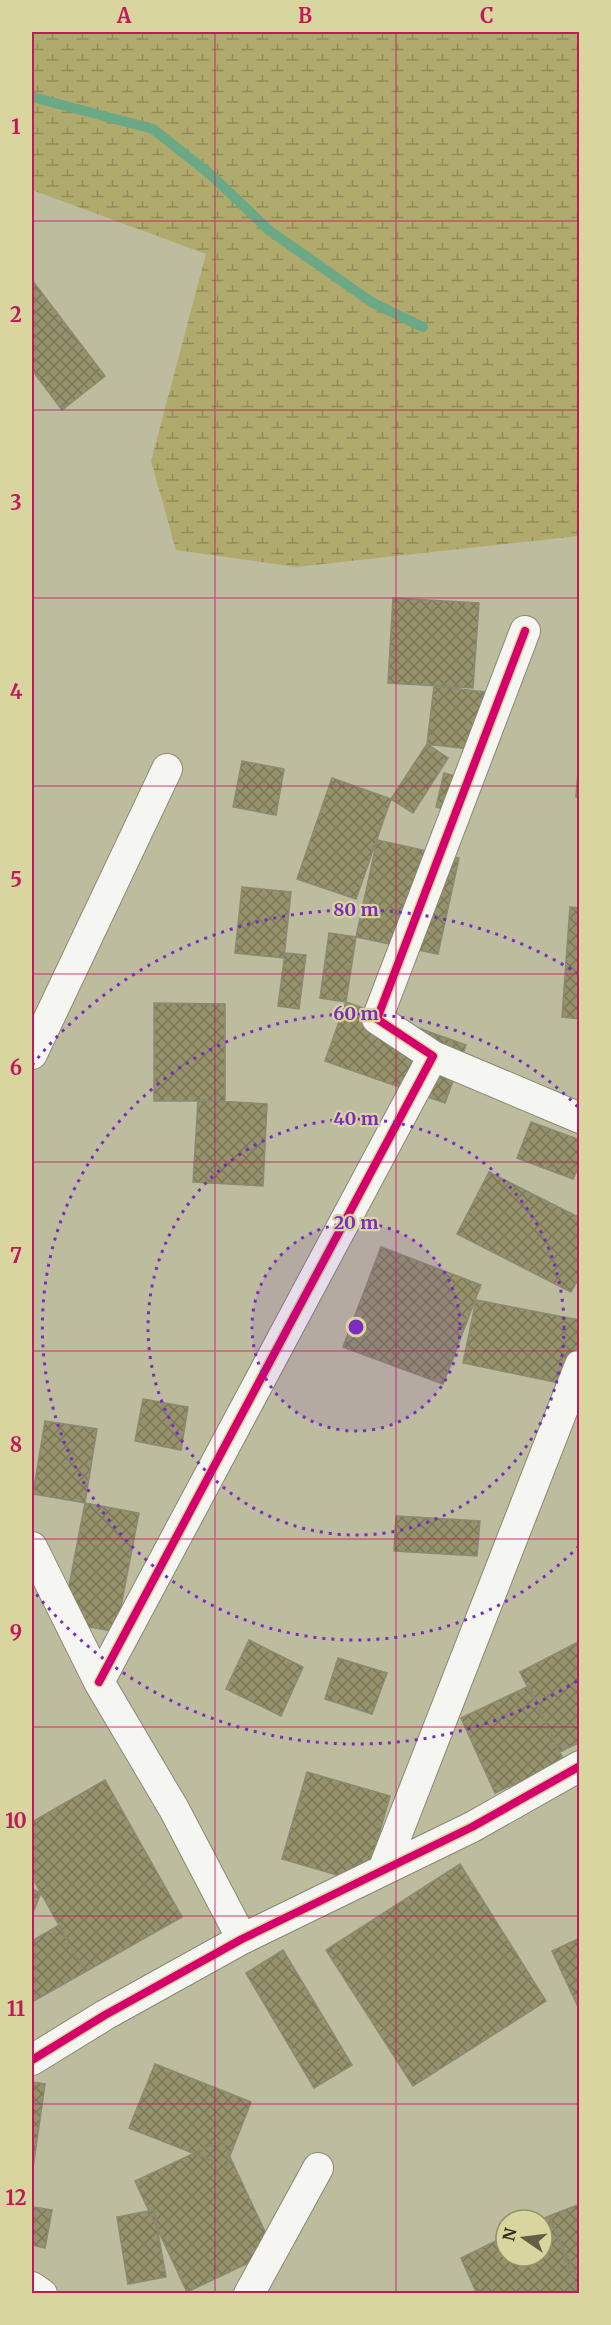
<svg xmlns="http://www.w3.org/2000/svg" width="611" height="2325" viewBox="0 0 611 2325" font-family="Merriweather,serif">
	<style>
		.wetland { fill: url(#wetland-marsh) }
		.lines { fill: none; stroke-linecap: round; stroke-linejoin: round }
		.stream { stroke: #6aa886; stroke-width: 10 }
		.building { fill: url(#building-cross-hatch); stroke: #8a8972; stroke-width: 1.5 }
		.street-casing { stroke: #8a8871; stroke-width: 32 }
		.street { stroke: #f5f5f1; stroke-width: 30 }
		.cycleway-casing { stroke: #d8d59e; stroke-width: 11 }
		.cycleway { stroke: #d6006c; stroke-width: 8 }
		.grid { fill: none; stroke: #c2185b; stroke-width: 1.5; stroke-opacity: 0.55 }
		.ring { fill: none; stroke: #7b2cbf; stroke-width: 3; stroke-dasharray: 3 6 }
		.centre { fill: #7b2cbf; stroke: #d8d59e; stroke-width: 3 }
		.ring-label { font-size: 18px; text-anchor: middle; font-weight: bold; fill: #7b2cbf; stroke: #d8d59e; stroke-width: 4.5; stroke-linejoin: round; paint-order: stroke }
		.neatline { fill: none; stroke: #c2185b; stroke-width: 2 }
		.grid-label { font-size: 20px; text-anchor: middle; font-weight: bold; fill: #c2185b }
	</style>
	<defs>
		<pattern id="wetland-marsh" width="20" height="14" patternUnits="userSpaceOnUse" patternTransform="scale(1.5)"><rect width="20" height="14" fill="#b0ab6d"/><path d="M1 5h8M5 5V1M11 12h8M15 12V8" fill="none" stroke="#908c59"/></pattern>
		<pattern id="building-cross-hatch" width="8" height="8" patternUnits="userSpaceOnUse" patternTransform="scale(1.5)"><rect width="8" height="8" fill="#95926c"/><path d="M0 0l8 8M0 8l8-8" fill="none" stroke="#7a7858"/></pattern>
	</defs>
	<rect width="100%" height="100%" fill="#bebc9f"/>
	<path class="wetland" d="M32 32H579V536L296 567 176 550 151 461 206 254 32 190Z"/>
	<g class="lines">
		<path class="stream" d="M32 97 153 129 211 175 270 231 373 303 423 327"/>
	</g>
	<path class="building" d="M32 280 105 376 62 410 32 370Z
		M393 598 479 603 473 688 388 683Z
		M434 686 493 693 486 751 427 744Z
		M427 744 448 758 413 813 391 799Z
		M580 747V797H576Z
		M242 761 284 769 276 815 233 807Z
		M444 773 478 782 470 815 436 807Z
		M332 778 391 799 356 899 297 879Z
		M377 840 459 858 438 954 356 937Z
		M242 887 291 892 284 958 235 953Z
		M570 907 580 908V1019L562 1017Z
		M329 933 356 937 346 1002 320 998Z
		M285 953 306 955 299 1009 278 1006Z
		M346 1002 466 1045 445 1103 325 1061Z
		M154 1003 225 1004V1101H154Z
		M198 1100 267 1104 263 1186 193 1182Z
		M531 1122 580 1140V1163L573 1179 517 1158Z
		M489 1172 580 1218V1276L571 1292 457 1234Z
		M381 1247 481 1285 443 1384 343 1347Z
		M476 1300 580 1320V1359L574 1386 463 1363Z
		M143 1399 188 1407 181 1450 135 1441Z
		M45 1421 97 1429 85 1503 33 1494Z
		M85 1503 139 1513 116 1632 62 1622Z
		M396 1516 480 1521 477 1556 394 1551Z
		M249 1640 303 1667 281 1716 226 1689Z
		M580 1641V1742L560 1752 520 1672Z
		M338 1658 387 1673 372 1714 325 1699Z
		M529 1686 564 1761 495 1793 461 1718Z
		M307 1772 390 1796 365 1883 282 1859Z
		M105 1780 182 1917 85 1972 32 1877V1822Z
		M460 1864 546 2001 413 2086 326 1950Z
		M32 1889 41 1893 32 1915Z
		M59 1925 85 1972 32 2002V1941Z
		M580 1938V2011L552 1951Z
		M283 1950 352 2065 314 2088 246 1973Z
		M155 2064 251 2102 226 2166 129 2128Z
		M32 2082 45 2084 32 2175Z
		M222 2140 274 2251 187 2292 135 2181Z
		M580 2204V2294H579L549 2216Z
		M32 2207 52 2210 45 2248 32 2245Z
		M154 2210 166 2277 128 2284 117 2217Z
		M549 2216 580 2283V2294H477L461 2258 506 2236V2256H542L541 2220Z"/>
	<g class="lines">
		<defs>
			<path id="street" d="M32 1054 167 769
				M433 1056 580 1118
				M32 1547 99 1682 174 1809 242 1939
				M99 1682 433 1056 377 1019 525 631
				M383 1870 580 1365
				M32 2060 105 2015 242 1939 472 1827 580 1766
				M32 2287 42 2294
				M249 2294 318 2168"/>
		</defs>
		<use href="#street" class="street-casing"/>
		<use href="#street" class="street"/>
		<defs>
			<path id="cycleway" d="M99 1682 433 1056 377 1019 525 631
				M32 2060 105 2015 242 1939 472 1827 580 1766"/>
		</defs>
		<use href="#cycleway" class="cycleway-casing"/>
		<use href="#cycleway" class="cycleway"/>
	</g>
	<path class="grid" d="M215 32V2294M396 32V2294M32 221H580M32 410H580M32 598H580M32 786H580M32 974H580M32 1162H580M32 1351H580M32 1539H580M32 1727H580M32 1916H580M32 2104H580"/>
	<circle cx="356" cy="1327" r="104" fill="#7b2cbf" fill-opacity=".12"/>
	<g class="ring">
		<circle cx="356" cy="1327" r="104"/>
		<circle cx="356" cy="1327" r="208"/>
		<path d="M579 1546A313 313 0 1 1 579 1108"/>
		<path d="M577 1681A417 417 0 0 1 32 1589M32 1065A417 417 0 0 1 577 973"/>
	</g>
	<circle cx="356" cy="1327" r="9" class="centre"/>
	<g class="ring-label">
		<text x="356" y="916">80 m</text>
		<text x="356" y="1020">60 m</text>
		<text x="356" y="1125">40 m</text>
		<text x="356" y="1229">20 m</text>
	</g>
	<rect width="611" height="2325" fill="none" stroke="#d8d59e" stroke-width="66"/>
	<g transform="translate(524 2238) rotate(284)"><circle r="28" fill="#d8d59e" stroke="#949268" stroke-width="1.5"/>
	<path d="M0-4.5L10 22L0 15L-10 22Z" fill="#615f47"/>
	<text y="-9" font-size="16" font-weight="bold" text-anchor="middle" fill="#2f2d18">N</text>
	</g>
	<rect x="33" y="33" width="545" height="2259" class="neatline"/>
	<g class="grid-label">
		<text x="124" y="23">A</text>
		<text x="305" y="23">B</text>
		<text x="487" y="23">C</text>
		<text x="16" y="134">1</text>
		<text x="16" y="322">2</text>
		<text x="16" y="510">3</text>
		<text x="16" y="699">4</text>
		<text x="16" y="887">5</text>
		<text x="16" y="1075">6</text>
		<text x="16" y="1263">7</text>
		<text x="16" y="1452">8</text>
		<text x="16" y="1640">9</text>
		<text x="16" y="1828">10</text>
		<text x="16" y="2016">11</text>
		<text x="16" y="2205">12</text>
	</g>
</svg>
